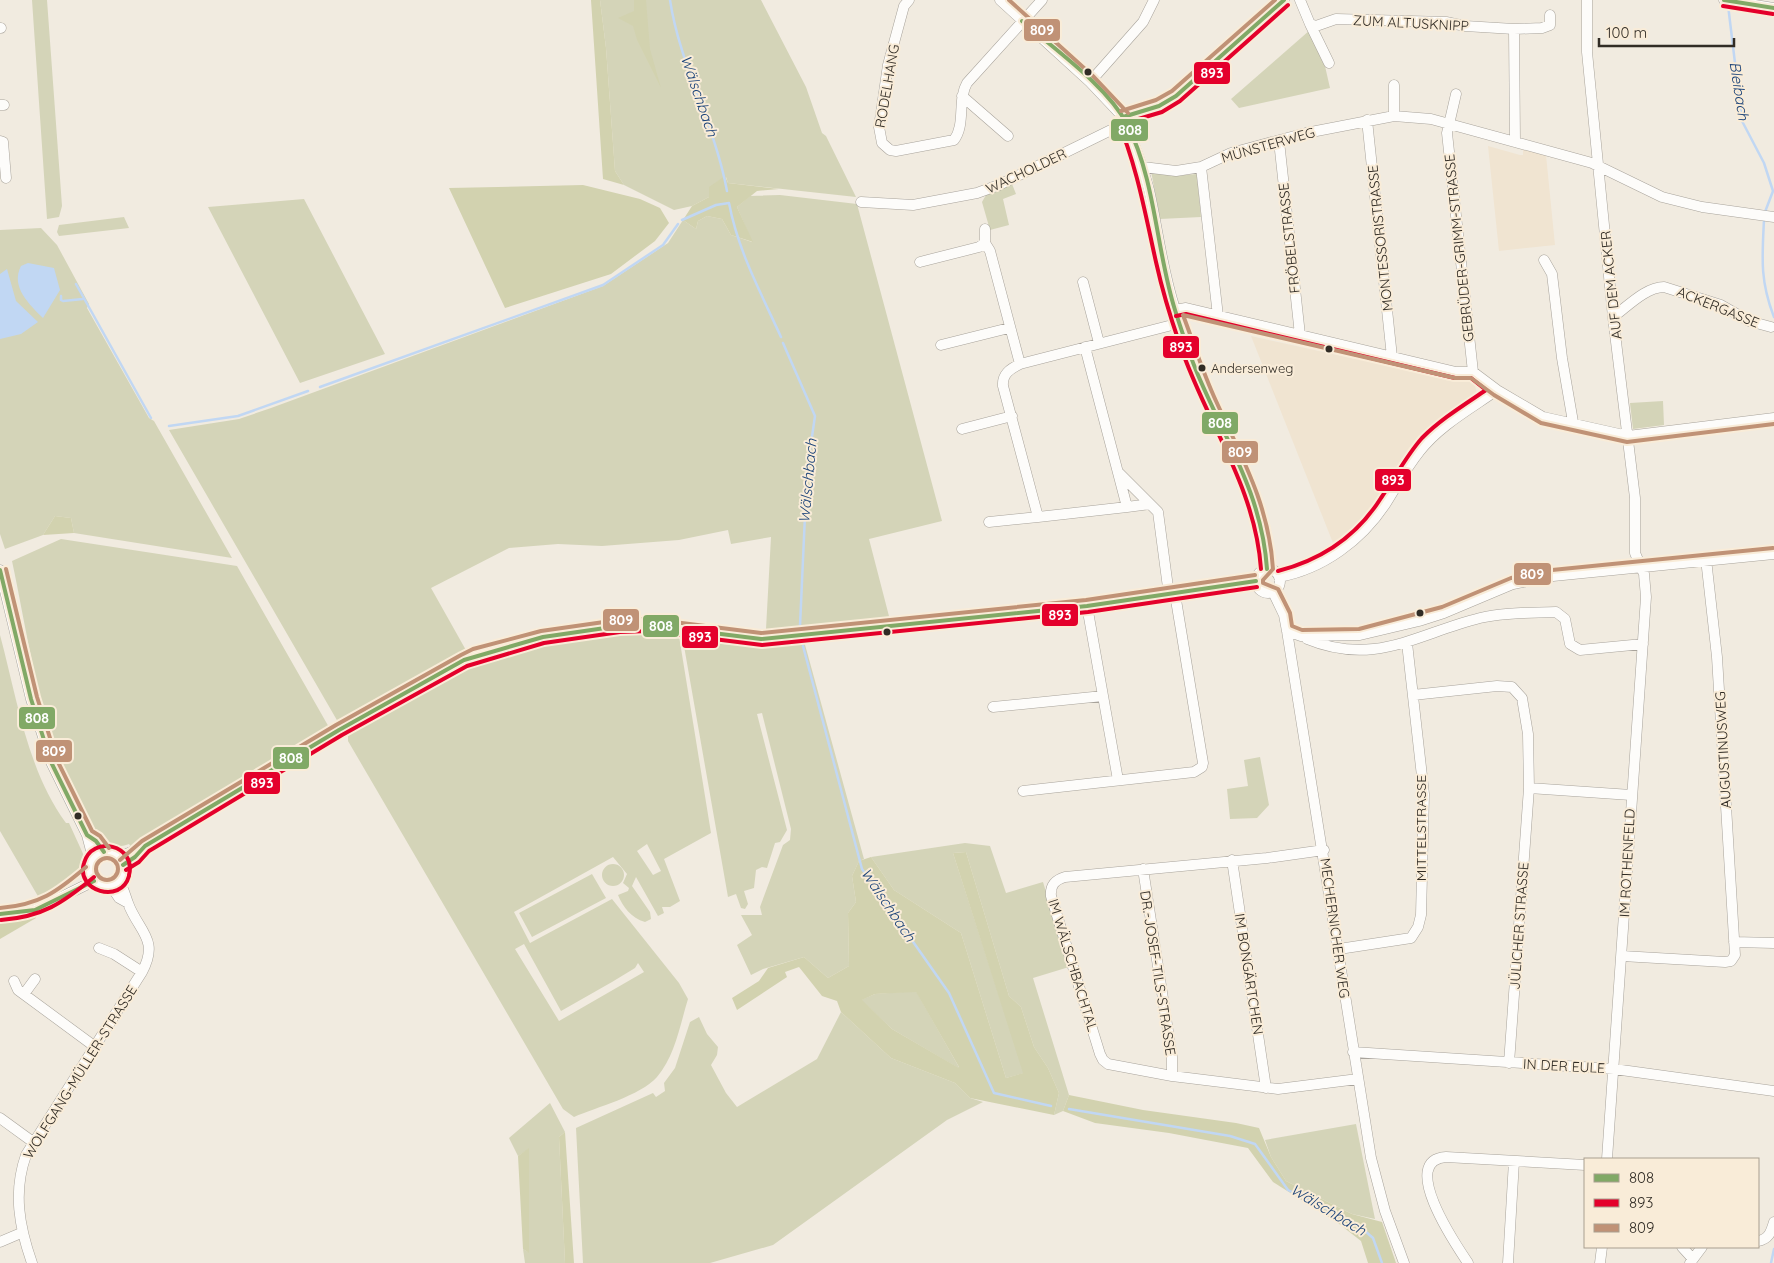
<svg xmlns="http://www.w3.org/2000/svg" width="1774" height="1263" viewBox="0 0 1774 1263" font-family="Quicksand,sans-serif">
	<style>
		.built { fill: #f0e4d1 }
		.green { fill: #d4d4b8; fill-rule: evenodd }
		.forest { fill: #d2d2af; fill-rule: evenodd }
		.water { fill: #c1d7f3 }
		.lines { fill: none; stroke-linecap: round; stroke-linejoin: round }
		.stream { stroke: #c1d7f3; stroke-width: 2.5 }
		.minor-casing { stroke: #a8a39b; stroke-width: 11 }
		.minor { stroke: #fdfcfa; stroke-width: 10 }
		.bus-1-casing { stroke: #f9ecd8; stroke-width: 8 }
		.bus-2-casing { stroke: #f9ecd8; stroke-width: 8 }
		.bus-3-casing { stroke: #f9ecd8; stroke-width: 8 }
		.bus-1 { stroke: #81a966; stroke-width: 4 }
		.bus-2 { stroke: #e4002b; stroke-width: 4 }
		.bus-3 { stroke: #c09276; stroke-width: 4 }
		.bus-dot { fill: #312c25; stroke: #f9ecd8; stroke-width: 2 }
		.labels { text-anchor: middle; stroke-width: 4; stroke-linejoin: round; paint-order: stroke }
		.bus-label { font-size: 13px; fill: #312c25; stroke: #f9ecd8; text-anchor: start }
		.street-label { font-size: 14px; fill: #312c25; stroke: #f9ecd8 }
		.water-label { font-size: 15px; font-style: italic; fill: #1b4379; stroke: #f9ecd8 }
		.line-badge { stroke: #f9ecd8; stroke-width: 2 }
		.badge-label { font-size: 14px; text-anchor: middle; font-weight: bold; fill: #fff }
	</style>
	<rect width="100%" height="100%" fill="#f1ebe0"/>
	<path class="built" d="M1488 146 1520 155H1523V149L1546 155 1555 245 1499 251Z
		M1251 336 1355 359 1357 355 1474 382 1477 393 1427 431 1401 468 1380 506 1358 532 1335 548Z"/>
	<path class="green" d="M32 0H47L62 206 59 217 47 219Z
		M600 0H761L806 87 822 133 826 136 856 197 728 183 726 177 709 197 692 206 674 210 624 185 615 171 606 48Z
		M1310 30 1322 53 1330 88 1239 108 1231 99Z
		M1151 171 1174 176 1197 174 1201 217 1160 219Z
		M1012 184 1016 194 1003 199 1009 225 990 230 982 202 986 195Z
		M780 195 857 204 942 521 869 539 890 620 785 630 766 629 771 537 731 544 728 530 679 540 602 546 558 544 509 548 431 588 467 652 338 722 169 430 239 419 271 408 603 286 668 243 683 220 696 229 698 221 707 216 722 219 731 235 752 242 737 207 750 196Z
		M304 199 385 354 300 383 208 207Z
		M124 217 129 228 59 236 57 232 59 225Z
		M41 228 57 245 89 304 87 308 149 418 154 421 232 558 74 533 71 518 55 516 43 535 5 549 0 534V230Z
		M1663 401 1664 425 1633 429 1630 403Z
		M61 539 237 566 330 729 131 847 129 844C120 847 112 848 104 841 98 836 94 826 89 819 42 746 30 645 12 561Z
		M647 631 679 636 711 833 664 859 680 901 670 907H662L664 913 658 916 636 877 632 886 650 912 651 919 645 922C631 918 623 907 618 895L628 891 629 888 623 883 627 874 613 857 514 912 530 943 612 899 679 983 688 999C680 1025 675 1056 657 1077 640 1096 597 1107 574 1117L563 1109 348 741V734L448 677 543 640ZM647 844 661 871 653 875 637 851ZM524 944 561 1011 612 982 635 968 638 963 644 972 559 1021 515 949Z
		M0 635C17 698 27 770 66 823H69L85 858 76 874 39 898 0 831Z
		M689 641 745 646 804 641 864 859 859 861 852 876 856 902 848 913 849 966 828 978 804 957 763 969 751 975 737 945 752 935 741 915H762L760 907 783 845 790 840 791 829 762 713 757 714 787 830 780 842 775 843 767 868 762 867 756 870 754 888 744 891 748 904 745 909 741 908 736 894 728 897 684 646Z
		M1260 757 1269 805 1257 818 1230 819 1227 789 1248 786 1244 760Z
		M965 843 990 846 1006 893 1043 882 1069 967 1033 978 1069 1095 1063 1111 1054 1115 1059 1093 1048 1068 1034 1047 1021 1007 1009 996 966 852 953 853 1024 1073 1006 1078 961 933 894 890 871 857Z
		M602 875a11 11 0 1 1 22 0a11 11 0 1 1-22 0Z
		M592 874 606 898 532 937 519 913Z
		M916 991 960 1069 892 1029 861 1000 875 994Z
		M841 1012 891 1058 955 1083 970 1098 983 1102 947 1120 773 1245 710 1263H583L576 1128 653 1093 656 1097 665 1091 664 1083 675 1068 690 1022 699 1017 707 1034 718 1047 717 1055 711 1065 726 1093 737 1107 817 1059Z
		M550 1103 565 1132 559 1137 565 1263H525L523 1249 528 1252 529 1149 518 1156 509 1138Z
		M1356 1124 1375 1219 1352 1214 1286 1181 1271 1157 1265 1140Z"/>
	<path class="forest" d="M591 0H600L606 48 615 171 624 185 603 179Z
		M634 0H646L650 49 661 88 637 40 633 26 618 18 634 11Z
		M725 176 728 183 779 189 757 191 737 207 753 242 731 235 722 219 707 216 698 221 696 229 683 220 692 206 709 197V187Z
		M583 185 640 199 660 208 669 223 655 241 611 274 505 308 449 188Z
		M55 516 71 518 74 533 43 535Z
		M966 852 1009 996 1021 1007 1034 1047 1048 1068 1059 1093 1054 1115 970 1098 955 1083 891 1058 841 1012 837 1001 822 996 799 967 785 972 787 977 737 1010 732 998 759 981 768 968 804 957 828 978 849 966 848 913 856 902 852 876 859 861 871 857 894 890 961 933 1006 1078 1023 1073 953 853ZM916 992 959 1067V1068L892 1029 862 1000 875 994Z
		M36 916V918L0 939V922Z
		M1069 1095 1143 1110 1236 1123 1259 1128 1271 1157 1286 1181 1352 1214 1382 1222 1396 1263H1368L1361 1241 1338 1223 1273 1182 1248 1148 1169 1133 1095 1123 1063 1111Z
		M565 1132 574 1263H565L559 1137Z
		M529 1148V1253L523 1249 518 1156Z"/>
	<path class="water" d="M28 263 54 268 60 290 43 318C30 305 10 287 21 266Z
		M7 269 16 301 38 322 21 334 0 339V274Z"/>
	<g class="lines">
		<path class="stream" d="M670 0C680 66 715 125 727 191
			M1728 5 1742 121 1764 163 1773 191 1765 212
			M682 220 716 205 729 203C738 251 761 293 781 337
			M1764 220C1762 258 1760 281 1774 317
			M76 284 151 418
			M61 296V300L63 301 83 299
			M783 343 815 416 807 471 800 626
			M320 387 603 285 663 245 678 224
			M169 426 238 416 308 391
			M803 646 862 869 949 993 994 1093 1051 1106
			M1069 1109 1230 1136 1255 1144 1288 1190 1357 1224 1373 1238 1382 1263
			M1771 1263 1774 1249"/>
		<defs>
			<path id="minor" d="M909 0 904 6 888 65 879 127 882 143 890 150 896 151 954 140C966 124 957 100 967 83L1042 0
				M1000 0 1090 82 1123 117 1127 125C1135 147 1143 168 1149 190 1158 230 1162 270 1175 309 1183 334 1191 361 1202 384 1228 443 1267 503 1267 569
				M1300 0 1310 24 1316 26 1336 19 1446 22 1465 26 1514 29 1515 142
				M1587 0V52L1613 317 1635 498V553L1644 574 1646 597 1607 1159
				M1724 0 1774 8
				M1310 24 1329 63
				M0 28H1
				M1514 29 1542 28 1550 25V15
				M1090 82 1143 22 1154 0
				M1394 85V116
				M1456 94 1447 133 1473 372
				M962 96 1008 136
				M0 105H4
				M1123 117 1159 106 1176 96 1284 0
				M1367 120 1392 357
				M0 141 3 142 6 178
				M1279 141 1300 335
				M1143 167 1176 171 1201 167 1231 153 1306 133 1394 116 1431 119 1592 163 1662 197 1702 207 1774 217
				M1201 167 1218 316
				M861 202 913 205 977 193 999 185 1111 130 1127 125
				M985 243V229
				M1544 260 1552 274 1562 358 1573 422
				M920 262 979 247 985 243 990 251 1020 364 1180 323
				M1083 282 1099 343
				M1175 310 1186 308 1456 372H1473L1497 390 1543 417 1628 436 1774 418
				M1613 317C1628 306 1646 287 1664 287L1721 305 1749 321 1771 327
				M941 345 1009 328
				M1085 347 1127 507 1150 504 1158 512 1169 595
				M1020 364C1010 369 1002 374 1003 386L1038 517 1127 507
				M962 429 1012 416
				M1119 473 1150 504
				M989 522 1038 517
				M1256 581a12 12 0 1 1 24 0a12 12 0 1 1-24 0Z
				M0 570 31 699 51 762 87 835 93 858
				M1279 577C1323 569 1362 540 1386 503 1397 486 1406 468 1419 452 1439 426 1470 409 1497 390
				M1273 592 1284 615 1287 631 1371 1158 1385 1211 1404 1263
				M1087 606 1118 780
				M1287 631 1301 636 1360 635 1419 621 1444 613 1513 584 1553 576 1774 554
				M1307 639C1375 667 1416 634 1480 618 1504 612 1531 613 1556 612L1565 619 1570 644 1580 650 1643 644
				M1413 695 1497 686 1512 687 1522 698 1528 734 1529 788 1509 1063
				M993 707 1103 696
				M1529 788 1631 795
				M1023 791 1194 772 1202 767 1203 763 1175 594
				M87 835 96 841 104 852
				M1324 850 1267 858 1065 877C1055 880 1050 885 1051 896L1100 1054 1103 1060 1108 1064 1172 1076 1278 1089 1358 1079
				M90 869a17 17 0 1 1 34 0a17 17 0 1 1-34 0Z
				M119 857 145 846 339 730 464 660 475 655 543 637 619 626 649 625 761 639 1087 606 1256 581
				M1232 860 1266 1088
				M123 865 135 857 145 847
				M1143 869 1172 1057V1076
				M111 886 119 898 128 903
				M0 914 35 910 94 881
				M1734 942 1774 943
				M99 948 114 954 142 972
				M1339 949 1411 938 1418 927 1421 915 1424 794 1407 643
				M1622 956 1725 962 1731 961 1735 955 1717 657 1706 559
				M14 981 18 990 94 1046
				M24 994 35 979
				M1353 1052 1614 1069 1774 1091
				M0 1118 33 1142
				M1758 1241C1769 1239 1771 1232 1774 1222
				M0 1242 21 1233
				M1682 1247 1692 1258
				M32 1263C19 1226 13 1192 26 1155L142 972C160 939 138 931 128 903 125 895 124 889 119 882
				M1468 1263C1456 1245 1398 1160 1446 1157L1585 1165
				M1508 1263 1514 1161
				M1600 1263 1602 1247
				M1690 1263 1702 1247"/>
		</defs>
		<use href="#minor" class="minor-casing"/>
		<use href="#minor" class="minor"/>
		<defs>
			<path id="bus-1" d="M1724 0 1774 8
				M1022 21C1055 50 1106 85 1127 124 1156 181 1156 250 1175 310 1182 332 1189 354 1198 375 1226 441 1262 495 1267 569
				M1123 117 1159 106 1176 96 1284 0
				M0 570 31 699 51 762 87 835 96 841 104 852
				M123 865 135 857 145 846 339 730 464 660 543 637 619 626 649 625 761 639 1087 606 1256 581
				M0 914 35 910 94 881"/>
			<path id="bus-2" d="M1723 6 1773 14
				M1117 119C1137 166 1145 213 1156 262 1162 289 1170 316 1179 342 1205 421 1255 484 1261 569
				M1125 123 1162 112 1180 101 1288 5
				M1176 316 1186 314 1455 378H1471L1486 390C1464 405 1441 419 1422 438 1406 456 1395 478 1381 498 1357 536 1321 560 1278 571
				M126 870 139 862 149 851 342 735 467 666 544 643 620 632 649 631 762 645 1088 612 1257 587
				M129 876C121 905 75 891 84 863 92 834 137 845 129 875
				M1 920C42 917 63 903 94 877"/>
			<path id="bus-3" d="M1009 0 1094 77 1128 113
				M1121 111 1156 100 1172 91 1275 0
				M1773 548 1552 570 1511 578 1442 607 1359 629 1302 630 1292 626 1290 613 1278 589 1263 583V580L1273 569C1269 505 1242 458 1216 401 1203 373 1194 344 1183 315L1455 378H1471L1494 395 1541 423 1627 442 1774 424
				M6 569 37 697 57 760 92 831 100 836 109 848
				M96 869a11 11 0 1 1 22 0a11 11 0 1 1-22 0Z
				M120 860 142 841 336 725 461 655 473 649 541 631 618 620 650 619 761 633 1086 600 1255 575
				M0 908C39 905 57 892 86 867"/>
		</defs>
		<use href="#bus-1" class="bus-1-casing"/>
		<use href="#bus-2" class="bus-2-casing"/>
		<use href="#bus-3" class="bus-3-casing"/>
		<use href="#bus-1" class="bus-1"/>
		<use href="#bus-2" class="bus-2"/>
		<use href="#bus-3" class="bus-3"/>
	</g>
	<g class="bus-dot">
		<circle cx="1088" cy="72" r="4.5"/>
		<circle cx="1329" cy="349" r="4.5"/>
		<circle cx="1202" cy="368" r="4.5"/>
		<circle cx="1420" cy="613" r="4.5"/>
		<circle cx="887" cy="632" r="4.5"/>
		<circle cx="78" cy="816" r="4.5"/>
	</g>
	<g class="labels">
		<g class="bus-label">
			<text x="1211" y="373">Andersenweg</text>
		</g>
		<g class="street-label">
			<text transform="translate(1411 23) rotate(3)" y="5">ZUM ALTUSKNIPP</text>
			<text transform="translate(887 86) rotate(-80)" y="5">RODELHANG</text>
			<text transform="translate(1268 145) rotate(-16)" y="5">MÜNSTERWEG</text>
			<text transform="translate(1026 171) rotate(-25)" y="5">WACHOLDER</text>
			<text transform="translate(1289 238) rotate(-96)" y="5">FRÖBELSTRASSE</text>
			<text transform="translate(1380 238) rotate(-96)" y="5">MONTESSORISTRASSE</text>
			<text transform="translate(1459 248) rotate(-96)" y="5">GEBRÜDER-GRIMM-STRASSE</text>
			<text transform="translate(1611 285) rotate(-96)" y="5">AUF DEM ACKER</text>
			<text transform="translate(1718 307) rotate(22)" y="5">ACKERGASSE</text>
			<text transform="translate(1723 750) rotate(-93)" y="5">AUGUSTINUSWEG</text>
			<text transform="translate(1421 828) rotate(-90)" y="5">MITTELSTRASSE</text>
			<text transform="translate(1627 863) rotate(-87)" y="5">IM ROTHENFELD</text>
			<text transform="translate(1519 926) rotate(-86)" y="5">JÜLICHER STRASSE</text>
			<text transform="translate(1335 928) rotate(82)" y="5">MECHERNICHER WEG</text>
			<text transform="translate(1073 965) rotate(73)" y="5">IM WÄLSCHBACHTAL</text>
			<text transform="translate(1158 973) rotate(81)" y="5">DR.-JOSEF-TILS-STRASSE</text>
			<text transform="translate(1249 974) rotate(81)" y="5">IM BONGÄRTCHEN</text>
			<text transform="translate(1564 1066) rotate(3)" y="5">IN DER EULE</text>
			<text transform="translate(80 1072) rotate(-58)" y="5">WOLFGANG-MÜLLER-STRASSE</text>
		</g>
		<g class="water-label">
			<text transform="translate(1739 91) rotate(81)" y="5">Bleibach</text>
			<text transform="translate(699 96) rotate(71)" y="5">Wälschbach</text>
			<text transform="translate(808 481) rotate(-85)" y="5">Wälschbach</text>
			<text transform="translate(888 905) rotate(56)" y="5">Wälschbach</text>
			<text transform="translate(1328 1210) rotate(31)" y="5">Wälschbach</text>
		</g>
	</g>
	<g class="line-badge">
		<rect x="1023" y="18" width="38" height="24" rx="5" fill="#c09276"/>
		<rect x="1193" y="61" width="38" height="24" rx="5" fill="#e4002b"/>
		<rect x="1110" y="118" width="39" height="24" rx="5" fill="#81a966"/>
		<rect x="1162" y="335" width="38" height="24" rx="5" fill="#e4002b"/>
		<rect x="1201" y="411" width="38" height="24" rx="5" fill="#81a966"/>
		<rect x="1221" y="440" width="38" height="24" rx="5" fill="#c09276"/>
		<rect x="1374" y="468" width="38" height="24" rx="5" fill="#e4002b"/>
		<rect x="1513" y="562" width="39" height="24" rx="5" fill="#c09276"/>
		<rect x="1041" y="603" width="38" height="24" rx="5" fill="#e4002b"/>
		<rect x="602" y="608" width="38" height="24" rx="5" fill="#c09276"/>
		<rect x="642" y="614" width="38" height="24" rx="5" fill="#81a966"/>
		<rect x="681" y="625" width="38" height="24" rx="5" fill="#e4002b"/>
		<rect x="18" y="706" width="38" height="24" rx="5" fill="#81a966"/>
		<rect x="35" y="739" width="38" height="24" rx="5" fill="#c09276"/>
		<rect x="272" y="746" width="38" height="24" rx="5" fill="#81a966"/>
		<rect x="243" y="771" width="38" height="24" rx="5" fill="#e4002b"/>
	</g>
	<g class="badge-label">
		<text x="1042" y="35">809</text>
		<text x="1212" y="78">893</text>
		<text x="1130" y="135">808</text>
		<text x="1181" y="352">893</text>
		<text x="1220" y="428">808</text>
		<text x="1240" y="457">809</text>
		<text x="1393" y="485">893</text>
		<text x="1532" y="579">809</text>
		<text x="1060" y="620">893</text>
		<text x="621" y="625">809</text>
		<text x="661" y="631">808</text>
		<text x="700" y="642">893</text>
		<text x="37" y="723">808</text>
		<text x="54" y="756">809</text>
		<text x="291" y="763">808</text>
		<text x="262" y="788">893</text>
	</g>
	<rect x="1584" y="1158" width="175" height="90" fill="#f9ecd8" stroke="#a99f90"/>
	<rect x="1594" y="1174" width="25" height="8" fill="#81a966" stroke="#a99f90"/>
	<text x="1629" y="1183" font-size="15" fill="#312c25">808</text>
	<rect x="1594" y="1199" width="25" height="8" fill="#e4002b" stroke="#a99f90"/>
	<text x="1629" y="1208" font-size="15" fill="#312c25">893</text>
	<rect x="1594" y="1224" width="25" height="8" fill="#c09276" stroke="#a99f90"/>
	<text x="1629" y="1233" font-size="15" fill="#312c25">809</text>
	<path d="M1599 38v8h135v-8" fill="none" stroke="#312c25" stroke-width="2.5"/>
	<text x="1606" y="38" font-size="15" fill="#312c25" stroke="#f9ecd8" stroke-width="4" paint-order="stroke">100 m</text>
</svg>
